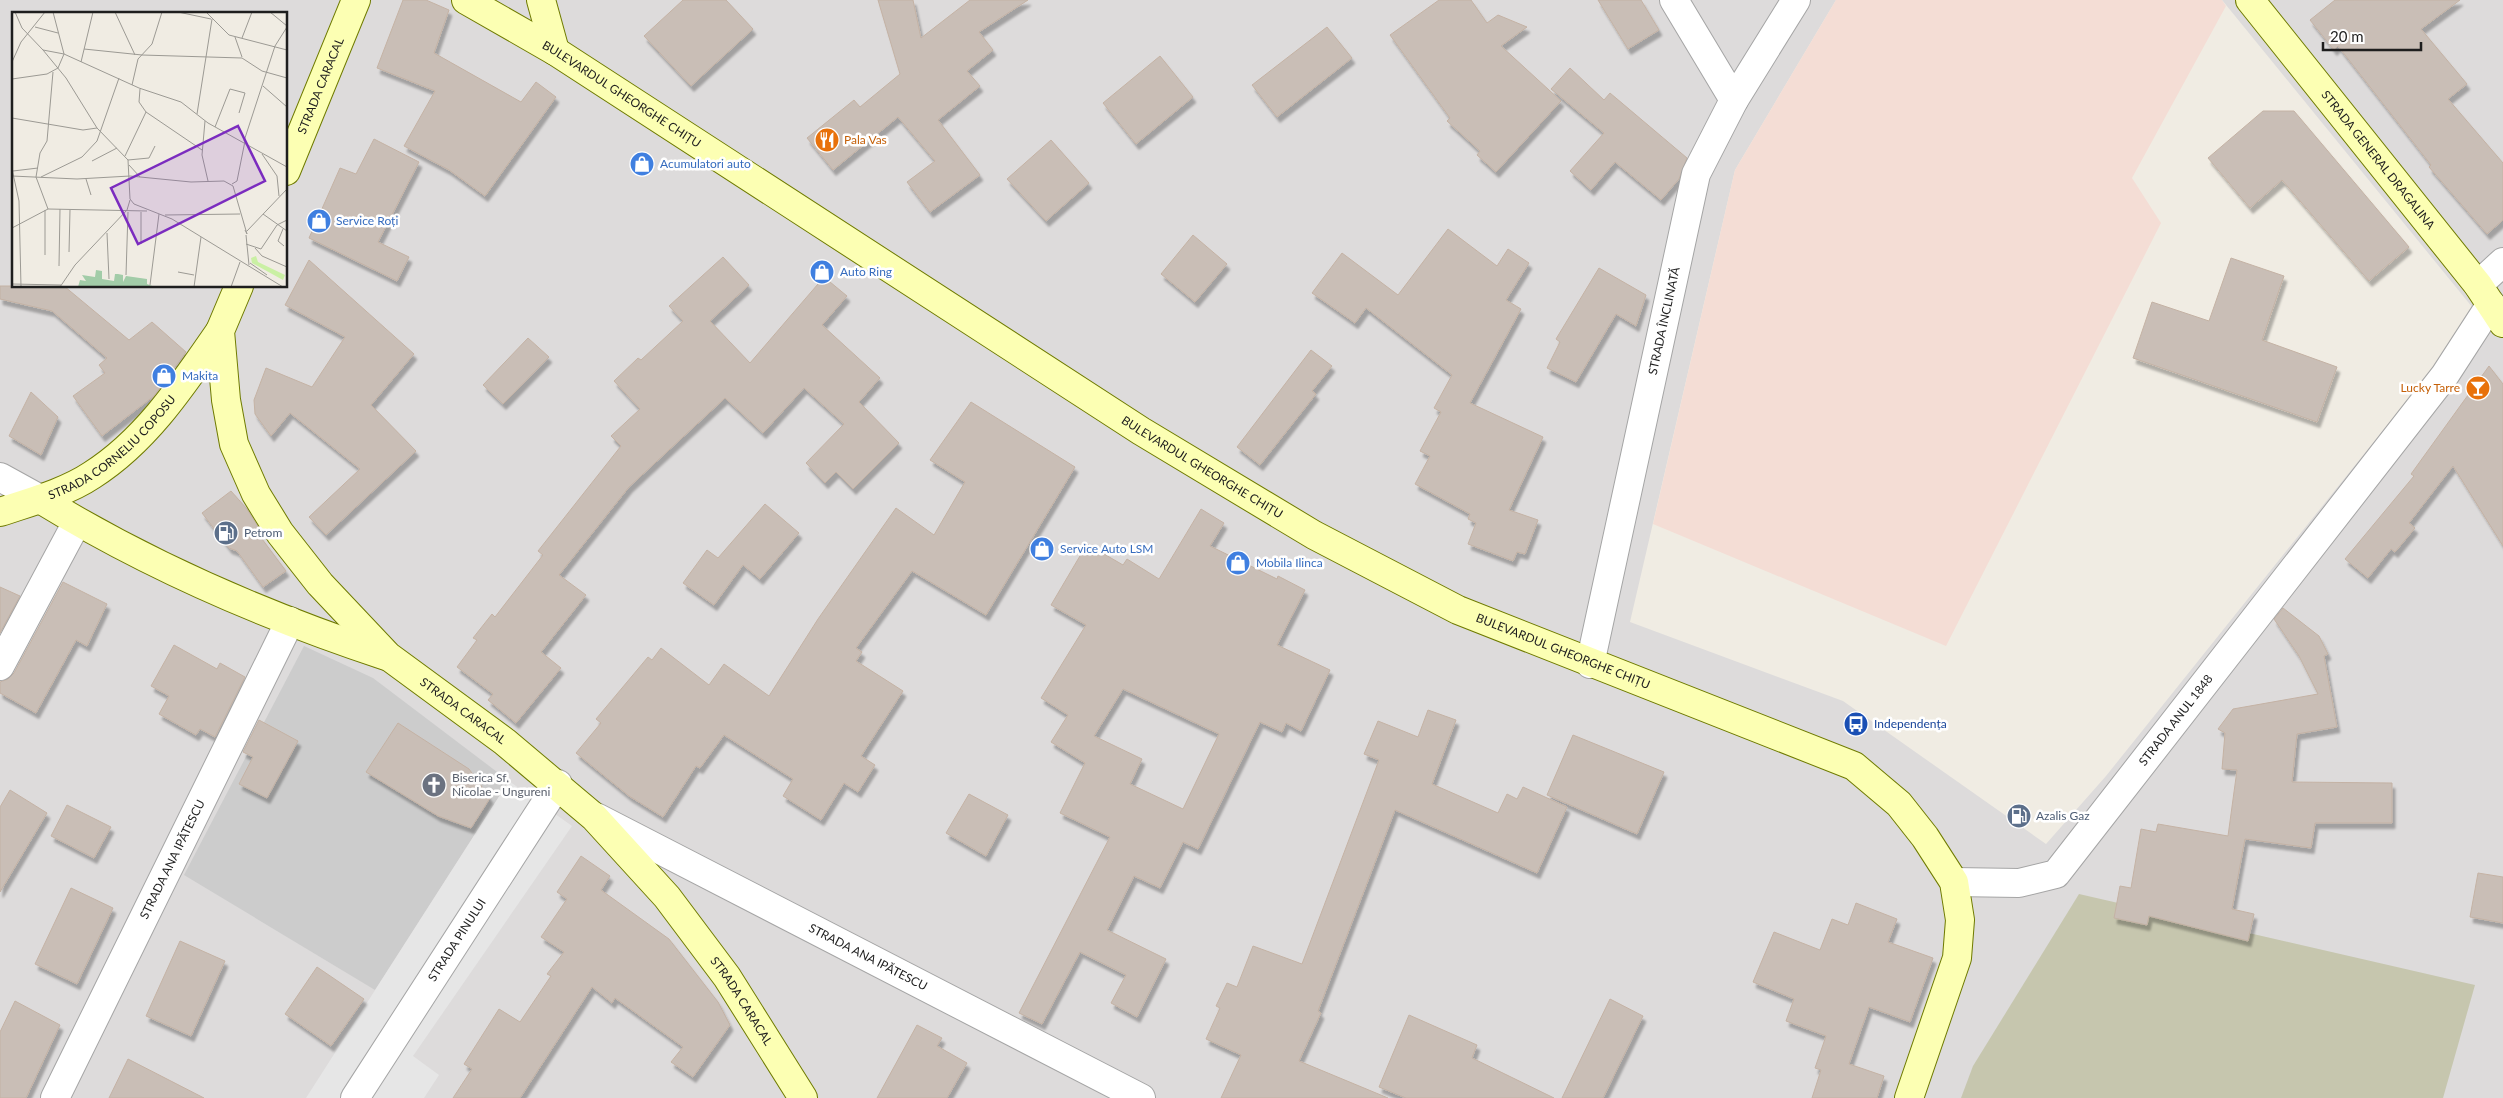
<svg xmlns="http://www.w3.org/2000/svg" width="2503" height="1098" viewBox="0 0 2503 1098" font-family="Lato,sans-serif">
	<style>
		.residential { fill: #dddbdb; fill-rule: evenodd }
		.religious { fill: #ccc }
		.military { fill: #f4ddd5 }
		.construction { fill: #c6c6ae }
		.parking { fill: #e6e6e6 }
		.building { fill: #c9beb6; stroke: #c4b2a4; fill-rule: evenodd; filter: url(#shadow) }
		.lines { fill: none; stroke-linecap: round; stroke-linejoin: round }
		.street-casing { stroke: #a5a5a5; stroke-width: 30 }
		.secondary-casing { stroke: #6f7b00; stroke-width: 30 }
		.street { stroke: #fff; stroke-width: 28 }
		.secondary { stroke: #fcffb3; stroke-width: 28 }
		.labels { text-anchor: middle; stroke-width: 5; stroke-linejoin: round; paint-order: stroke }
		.street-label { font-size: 12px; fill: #1e1e1e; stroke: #fff }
		.food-label { font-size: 12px; fill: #c56008; stroke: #fff; text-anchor: start }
		.shop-label { font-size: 12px; fill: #366cbe; stroke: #fff; text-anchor: start }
		.service-label { font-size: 12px; fill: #4e5e75; stroke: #fff; text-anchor: start }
		.transit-label { font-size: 12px; fill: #164399; stroke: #fff; text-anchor: start }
		.worship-label { font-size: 12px; fill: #5b616d; stroke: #fff; text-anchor: start }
		.inset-road { fill: none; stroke: #9c9a94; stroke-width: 1 }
		.view { fill: #7b2cbf; fill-opacity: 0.15; stroke: #7b2cbf; stroke-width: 2.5 }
		.inset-edge { fill: none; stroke: #1e1e1e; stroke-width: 2.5 }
	</style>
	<defs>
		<filter id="shadow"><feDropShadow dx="3" dy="5.5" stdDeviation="1" flood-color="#0004"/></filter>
	</defs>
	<rect width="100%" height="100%" fill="#f0ece3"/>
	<path class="residential" d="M0 0H1836L1735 170 1630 622 1843 701 2046 844 2106 776 2477 313 2222 0H2503V1098H0ZM14 14H286V286H14Z"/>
	<path class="religious" d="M304 646 373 678 509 781 375 990 184 875Z"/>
	<path class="military" d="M1836 0H2222L2226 6 2132 178 2161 223 1946 646 1653 524 1735 170Z"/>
	<path class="construction" d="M2079 894 2475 985 2443 1098H1961L1973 1066Z"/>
	<path class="parking" d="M509 781 572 826 413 1056 439 1075 424 1098H306Z"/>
	<path class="building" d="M403 0H426L449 10 434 53 521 102 536 82 556 97 485 196 449 170 404 146 435 91 377 68Z
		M683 0H726L753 29 691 86 644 36Z
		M878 0H913L921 38 970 0H1028L979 32 993 50 967 71 980 86 938 120 980 175 930 212 907 182 935 161 898 117 833 170 807 138 854 100 860 107 900 74Z
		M1439 0H1471L1487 23 1498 15 1527 27 1501 46 1561 101 1496 172 1477 155 1480 151 1447 121 1450 118 1390 35Z
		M1598 0H1641L1659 30 1628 49Z
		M2335 0H2460L2421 29 2467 84 2448 99 2503 163V220L2487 234 2429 167 2431 165 2338 46 2334 50 2310 20Z
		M1327 27 1352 58 1277 117 1252 85Z
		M1160 56 1193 97 1136 144 1103 103Z
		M1570 68 1604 100 1610 93 1687 158 1679 179 1661 200 1615 162 1591 190 1570 171 1604 133 1551 89Z
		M2263 111H2294L2409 247 2369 281 2282 180 2250 208 2208 158Z
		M374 139 419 162 378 242 409 257 397 281 309 238 340 168 356 174Z
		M1051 140 1089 183 1046 221 1007 179Z
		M1448 229 1497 266 1508 249 1529 263 1506 300 1521 309 1470 403 1543 437 1509 510 1538 520 1525 554 1517 552 1513 561 1468 544 1476 523 1468 519 1470 514 1415 484 1430 456 1420 451 1441 412 1434 408 1452 375 1366 308 1355 323 1312 293 1342 253 1398 295Z
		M1193 235 1227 264 1195 302 1161 274Z
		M723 257 749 285 710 321 750 363 824 277 847 296 822 325 880 378 859 402 899 443 853 489 836 472 825 483 806 463 844 424 804 388 763 433 725 398 629 487 559 575 586 595 541 652 561 668 516 723 488 700 493 694 457 667 477 640 473 638 492 614 495 617 543 555 538 551 621 446 611 436 640 409 614 381 638 358 641 360 683 321 669 306Z
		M2231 258 2284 276 2262 340 2337 367 2317 422 2133 358 2152 302 2209 321Z
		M309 260 414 354 371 405 416 451 326 535 309 517 360 469 290 413 271 436 255 414 254 400 266 368 312 387 345 337 285 305Z
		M1599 268 1646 295 1636 326 1616 314 1576 382 1547 368 1560 342 1556 339Z
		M0 286H64L129 340 152 322 186 352 154 396 102 436 73 396 105 373 99 365 107 358 52 311 0 299Z
		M528 338 549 357 503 404 483 385Z
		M1311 350 1332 366 1312 391 1316 394 1260 465 1237 447Z
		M2489 366 2503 384V546L2453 466 2409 523 2415 528 2395 552 2391 549 2368 578 2345 559 2414 476 2411 474Z
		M31 392 58 417 41 455 9 436Z
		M971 402 1075 467 986 615 912 571 856 648 862 652 856 661 903 691 861 756 875 765 858 792 844 783 821 820 783 796 793 779 724 735 700 768 696 766 663 817 629 796 576 753 601 723 596 719 648 657 652 660 661 648 709 685 724 664 769 696 818 619 896 508 934 535 965 482 930 460Z
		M231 491 247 509 259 528V535L286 571 263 587 237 551 229 548 202 513Z
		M765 504 799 533 760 579 743 565 714 605 683 583 707 550 718 558Z
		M1201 509 1224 523 1210 546 1277 579 1278 576 1305 590 1277 645 1330 670 1301 731 1286 723 1282 732 1260 722 1198 849 1183 842 1160 888 1134 876 1107 930 1166 959 1137 1017 1111 1003 1126 975 1080 952 1042 1024 1019 1013 1110 837 1060 813 1085 763 1051 742 1068 715 1041 698 1086 625 1051 605 1087 544 1123 565 1127 559 1159 579ZM1123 689 1219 734 1183 809 1130 784 1142 759 1094 736Z
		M63 582 107 604 87 646 76 640 36 713 0 693V682L8 679 14 673Z
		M0 587 20 596 0 633Z
		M2283 608 2319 636 2328 654 2324 656 2337 727 2297 734 2292 782 2392 783V823H2315L2311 848 2245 839 2232 909 2254 914 2248 941 2149 916 2147 925 2114 918 2120 886 2131 888 2141 829 2156 832 2158 824 2228 836 2237 770 2222 769 2225 733 2218 729 2233 709 2318 694 2299 656 2274 619Z
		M174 645 217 669 220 663 245 677 215 737 200 729 196 735 159 714 169 696 151 686Z
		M1428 710 1456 720 1432 784 1498 813 1507 794 1517 799 1523 787 1567 807 1537 873 1395 810 1318 1011 1321 1013 1299 1061 1388 1098H1221L1241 1055 1206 1039 1220 1008 1216 1006 1227 983 1237 987 1253 946 1302 964 1379 760 1364 754 1378 721 1418 737Z
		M259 720 298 741 267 798 239 784 253 757 243 752Z
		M398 723 469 769 490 798 471 828 438 816 366 772Z
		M1573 735 1664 772 1637 834 1547 795Z
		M10 790 47 813 0 892V807Z
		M969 794 1008 815 986 856 946 833Z
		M67 805 111 827 94 858 51 836Z
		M581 856 610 876 601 890 669 939 718 1002 730 1025 693 1077 671 1062 683 1047 615 998 612 1003 592 987 520 1098H453L472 1069 464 1064 499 1009 520 1022 551 976 547 974 564 952 541 937 567 899 557 892Z
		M2478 873 2503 877V923L2470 917Z
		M71 888 113 908 77 984 35 964Z
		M1856 903 1897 919 1888 942 1933 958 1910 1022 1869 1007 1849 1064 1884 1076 1877 1098H1812L1821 1070 1815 1068 1826 1036 1786 1021 1794 999 1753 982 1774 932 1820 950 1832 919 1848 925Z
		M180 941 225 961 191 1036 146 1016Z
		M317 967 364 999 331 1046 285 1014Z
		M1610 999 1643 1016 1603 1098H1562Z
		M15 1001 60 1025 26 1098H0V1032Z
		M1409 1015 1477 1045 1472 1058 1554 1098H1406L1379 1087Z
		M917 1025 942 1038 937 1046 967 1063 947 1098H877Z
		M128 1059 204 1098H109Z"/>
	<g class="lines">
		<defs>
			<g id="street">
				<path d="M1674 0 1734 100"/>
				<path d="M2478 285 2503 262"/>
				<path d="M0 477 40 499"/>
				<path id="s1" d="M1590 664 1696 174 1734 100 1796 0"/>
				<path d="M0 666 77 522"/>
				<path id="s2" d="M596 817 1141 1098"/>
				<path id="s3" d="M1954 882 2019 883 2056 874 2445 375 2491 304"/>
				<path id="s4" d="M55 1098 290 621"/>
				<path id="s5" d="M355 1098 558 784"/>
			</g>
			<g id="secondary">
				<path id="s6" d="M466 0 555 51 1141 431 1314 535 1458 610 1854 766 1899 804 1925 837 1954 882 1960 920 1957 958 1909 1098"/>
				<path d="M541 0 555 51"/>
				<path id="s7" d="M2250 0 2478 285 2503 323"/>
				<path id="s8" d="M286 171 356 0"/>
				<path id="s9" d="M239 286 220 331 226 400 234 444 256 494 280 533 320 584 388 656 505 742 594 817 667 897 727 977 803 1098"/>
				<path d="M40 499C146 564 268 617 386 656"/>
				<path id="s10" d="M0 512C30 502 65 493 92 475 147 440 184 383 220 331"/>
			</g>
		</defs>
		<use href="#street" class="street-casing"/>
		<use href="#secondary" class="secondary-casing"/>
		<use href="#street" class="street"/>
		<use href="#secondary" class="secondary"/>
	</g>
	<defs>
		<symbol id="restaurant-disc" viewBox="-11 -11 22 22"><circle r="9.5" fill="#e8710a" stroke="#fff"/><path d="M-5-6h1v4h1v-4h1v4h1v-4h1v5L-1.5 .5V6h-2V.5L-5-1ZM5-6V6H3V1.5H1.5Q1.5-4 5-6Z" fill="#fff"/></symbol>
		<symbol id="shop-disc" viewBox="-11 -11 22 22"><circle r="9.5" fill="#3f7fe0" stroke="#fff"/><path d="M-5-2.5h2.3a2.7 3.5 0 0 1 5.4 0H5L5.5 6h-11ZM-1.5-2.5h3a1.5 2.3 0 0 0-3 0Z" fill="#fff"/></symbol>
		<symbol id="bar-disc" viewBox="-11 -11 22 22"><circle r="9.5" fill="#e8710a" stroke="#fff"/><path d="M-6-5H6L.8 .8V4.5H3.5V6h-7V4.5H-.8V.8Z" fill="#fff"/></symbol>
		<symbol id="fuel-disc" viewBox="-11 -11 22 22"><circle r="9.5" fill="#5c6f8a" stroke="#fff"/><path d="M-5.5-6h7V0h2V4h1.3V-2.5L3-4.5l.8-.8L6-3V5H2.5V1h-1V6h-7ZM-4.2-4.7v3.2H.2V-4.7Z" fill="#fff"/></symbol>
		<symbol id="bus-disc" viewBox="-11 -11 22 22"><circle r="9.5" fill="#1a4fb4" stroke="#fff"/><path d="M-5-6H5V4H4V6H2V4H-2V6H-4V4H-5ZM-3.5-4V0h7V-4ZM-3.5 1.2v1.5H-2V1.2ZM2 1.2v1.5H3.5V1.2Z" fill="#fff"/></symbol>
		<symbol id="church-disc" viewBox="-11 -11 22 22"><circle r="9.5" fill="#6b7280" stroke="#fff"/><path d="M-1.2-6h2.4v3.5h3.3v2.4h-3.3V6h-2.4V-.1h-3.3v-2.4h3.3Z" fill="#fff"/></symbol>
	</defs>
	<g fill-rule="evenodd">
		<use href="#restaurant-disc" x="813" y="126" width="28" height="28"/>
		<use href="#shop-disc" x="628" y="150" width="28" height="28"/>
		<use href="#shop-disc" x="305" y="207" width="28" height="28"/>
		<use href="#shop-disc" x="808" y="258" width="28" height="28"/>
		<use href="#shop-disc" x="150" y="362" width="28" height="28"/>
		<use href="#bar-disc" x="2464" y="374" width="28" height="28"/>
		<use href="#fuel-disc" x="212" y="519" width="28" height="28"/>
		<use href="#shop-disc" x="1028" y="535" width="28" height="28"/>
		<use href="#shop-disc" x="1224" y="549" width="28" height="28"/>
		<use href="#bus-disc" x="1842" y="710" width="28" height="28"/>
		<use href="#church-disc" x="420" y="771" width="28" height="28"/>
		<use href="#fuel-disc" x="2005" y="802" width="28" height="28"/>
	</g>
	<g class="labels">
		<g class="street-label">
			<text dy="4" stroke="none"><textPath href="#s8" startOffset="92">STRADA CARACAL</textPath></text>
			<text dy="4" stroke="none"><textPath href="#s6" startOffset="182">BULEVARDUL GHEORGHE CHIȚU</textPath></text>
			<text dy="4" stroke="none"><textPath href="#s7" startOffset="205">STRADA GENERAL DRAGALINA</textPath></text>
			<text dy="4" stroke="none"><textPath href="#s1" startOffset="351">STRADA ÎNCLINATĂ</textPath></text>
			<text dy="4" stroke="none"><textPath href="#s10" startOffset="132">STRADA CORNELIU COPOSU</textPath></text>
			<text dy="4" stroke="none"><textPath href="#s6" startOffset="872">BULEVARDUL GHEORGHE CHIȚU</textPath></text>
			<text dy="4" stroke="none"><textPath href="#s6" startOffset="1278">BULEVARDUL GHEORGHE CHIȚU</textPath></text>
			<text dy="4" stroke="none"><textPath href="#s9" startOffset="520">STRADA CARACAL</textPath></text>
			<text dy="4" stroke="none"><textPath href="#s3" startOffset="298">STRADA ANUL 1848</textPath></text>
			<text dy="4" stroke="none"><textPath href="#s4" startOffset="266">STRADA ANA IPĂTESCU</textPath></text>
			<text dy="4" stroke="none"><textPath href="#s5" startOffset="188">STRADA PINULUI</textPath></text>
			<text dy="4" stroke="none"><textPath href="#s2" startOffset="306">STRADA ANA IPĂTESCU</textPath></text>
			<text dy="4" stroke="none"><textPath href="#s9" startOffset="925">STRADA CARACAL</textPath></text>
		</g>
		<g class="food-label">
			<text x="844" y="144">Pala Vas</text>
			<text x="2460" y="392" text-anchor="end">Lucky Tarre</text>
		</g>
		<g class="shop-label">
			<text x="660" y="168">Acumulatori auto</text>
			<text x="336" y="225">Service Roți</text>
			<text x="840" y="276">Auto Ring</text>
			<text x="182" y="380">Makita</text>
			<text x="1060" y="553">Service Auto LSM</text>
			<text x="1256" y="567">Mobila Ilinca</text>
		</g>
		<g class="service-label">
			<text x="244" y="537">Petrom</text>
			<text x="2036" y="820">Azalis Gaz</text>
		</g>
		<g class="transit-label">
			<text x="1874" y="728">Independența</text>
		</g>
		<g class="worship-label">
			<text x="452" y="782">Biserica Sf.<tspan x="452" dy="14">Nicolae - Ungureni</tspan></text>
		</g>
	</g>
	<g transform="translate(12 12)">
		<rect width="275" height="275" fill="#f0ece3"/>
		<path d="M244 244 246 250 273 263 271 268 240 251 239 246Z" fill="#caf0a4"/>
		<path d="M84 258 90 259V267L102 269 103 262H106L111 263V270L114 264 135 267V272L143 275H66L68 268 74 269 70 263 83 265Z" fill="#a2cca8"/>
		<path class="inset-road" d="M3 0 10 16 31 38M41 0 52 42 46 56M103 0 123 43M166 0 199 7M194 0 217 23 275 38M258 0 275 14M23 15 46 21M223 25 230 45M230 26 240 0M72 37 130 43 230 46 250 59 275 66M31 38 54 66 85 116 116 148 118 187 122 192 160 207 271 275M31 38 52 42M52 42 127 76 169 90 196 111 275 155M0 50 9 30 33 0M69 50 81 0M0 67 35 62 46 56M120 73 126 47 140 32 150 0M251 74 275 95M128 77 127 90 134 100 190 138M185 102 200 7M0 106 71 118 85 116M193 109 190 143 196 169M203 115 218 77 233 81 227 101M232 129 263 34 275 15M250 142 265 164 267 184M113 144 134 100M116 148 137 146 143 134M80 149 105 136M117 153 128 165M0 157 7 189 9 275M1 159 26 156M0 164 65 167 118 164 179 170 212 169 221 174 235 222 233 218M29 165 70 145 85 129 107 66M74 167 79 183M220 172 225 169 233 129M36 197 24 165 28 141 35 129 41 60M33 198V243M251 202 275 219M153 203 228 202M0 216 36 197 135 199M271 217 266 229 272 234M235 219 275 177M95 221 97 267M234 223 237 253M129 232V200M234 232 249 237 265 213 275 208M243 236 250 244 275 255M57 240 58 198M238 251 255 263M47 254 48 197M166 260 182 263M114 263 116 200M0 272 49 273M138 273 147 202M48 275 63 253 115 198 118 188M182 275 189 225M219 275 228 250"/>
		<path class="view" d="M226 114 253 169 126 232 99 176Z"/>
		<rect width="275" height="275" class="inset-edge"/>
	</g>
	<path d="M2323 42v8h98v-8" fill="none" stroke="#1e1e1e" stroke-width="2.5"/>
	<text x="2330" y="42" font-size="15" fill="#1e1e1e" stroke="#ffffff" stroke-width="4" paint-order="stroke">20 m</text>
</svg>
